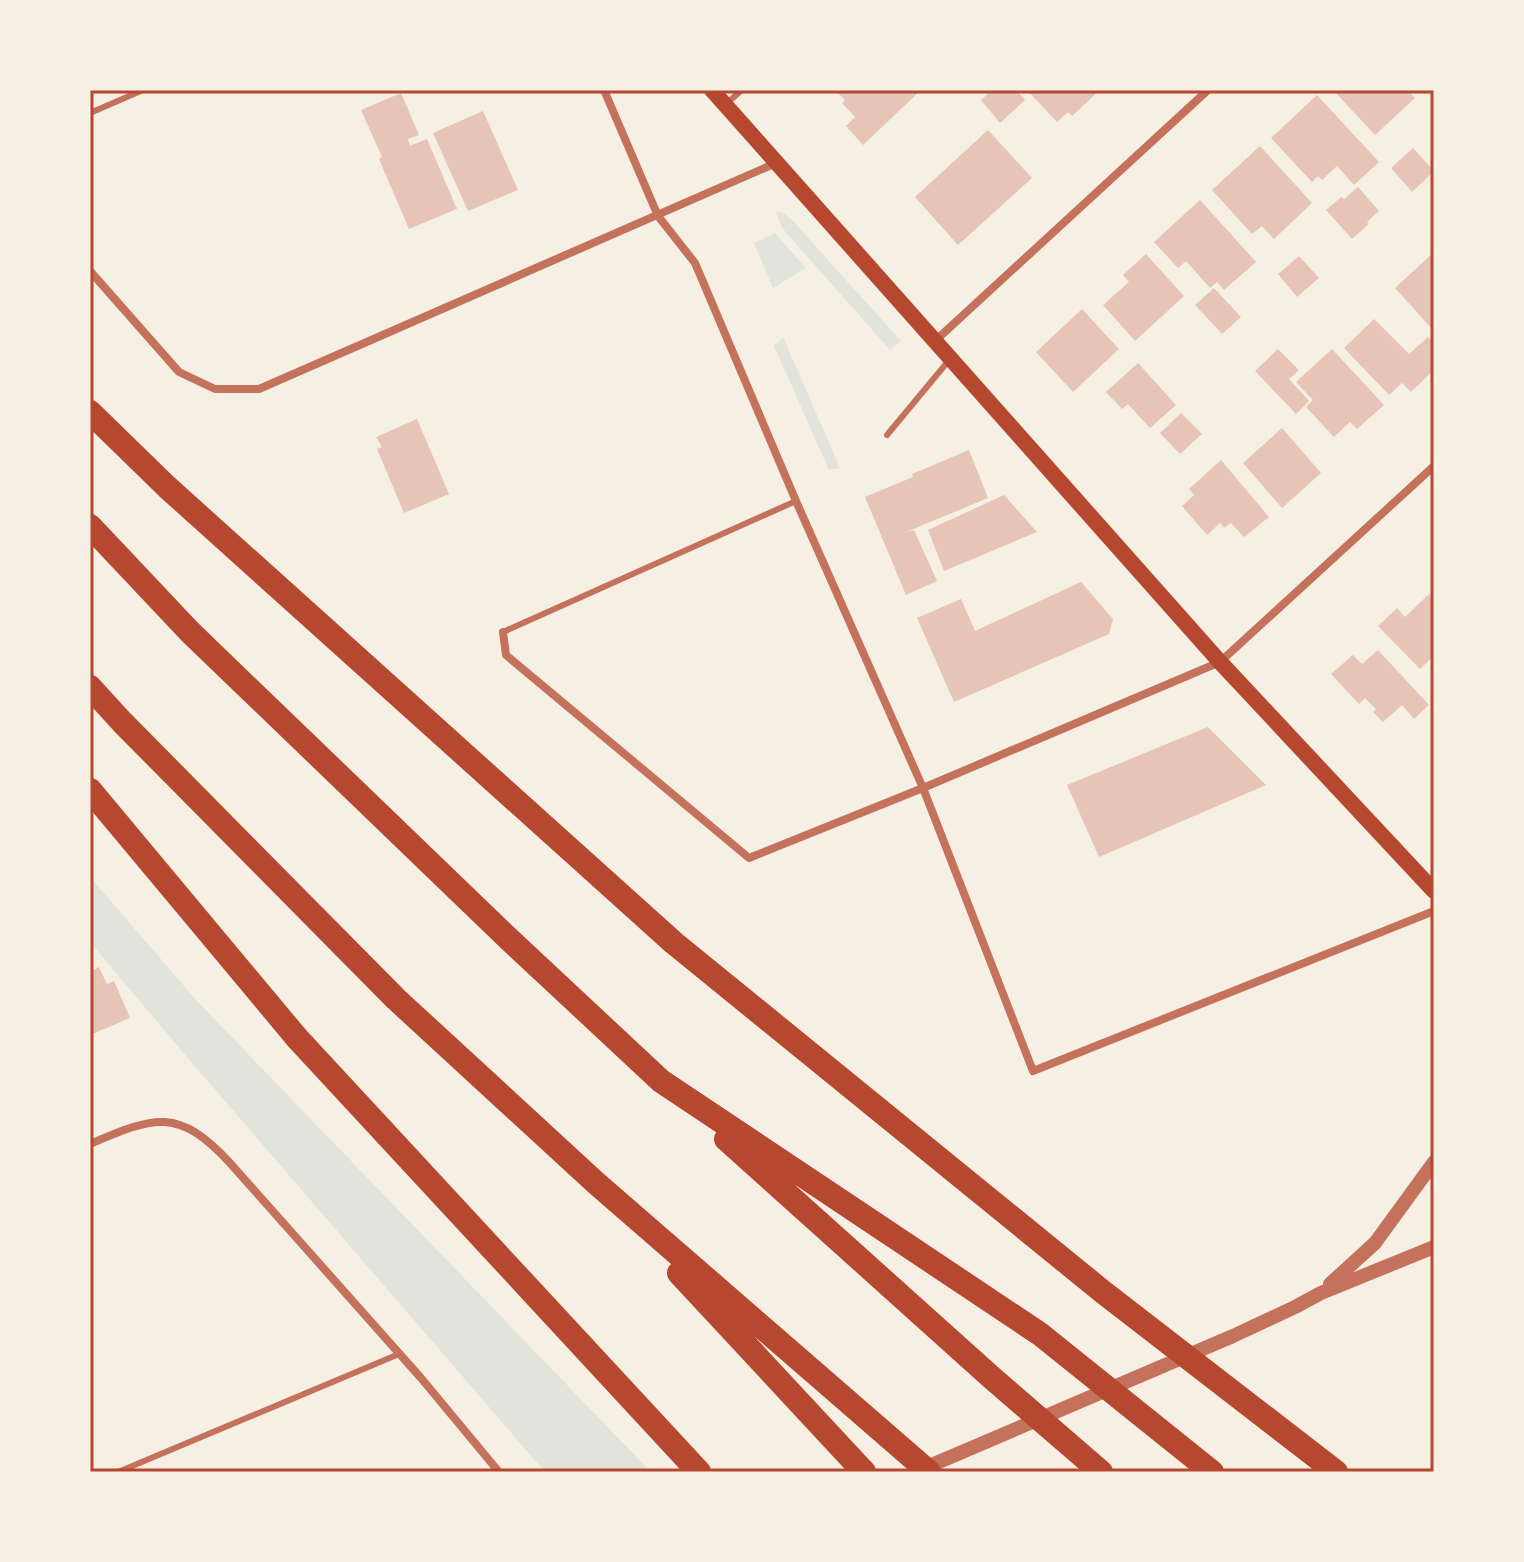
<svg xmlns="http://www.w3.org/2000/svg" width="1524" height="1562" viewBox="0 0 1524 1562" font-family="Cabin,sans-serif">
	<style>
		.green { fill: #e2e4dc }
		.building { fill: #e6c5b7 }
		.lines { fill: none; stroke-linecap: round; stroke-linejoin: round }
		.service { stroke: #c5725c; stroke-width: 6 }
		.minor { stroke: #c5725c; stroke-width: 8 }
		.tertiary { stroke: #c5725c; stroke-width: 14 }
		.secondary { stroke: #b5482f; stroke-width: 16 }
		.motorway { stroke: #b5482f; stroke-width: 24 }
		.neatline { fill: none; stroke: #b5482f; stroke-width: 3 }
	</style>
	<rect width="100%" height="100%" fill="#f6efe4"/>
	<path class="green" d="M775 211 782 212 793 221 901 341 890 350 783 229Z
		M775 233 806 268 773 288 754 243Z
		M783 337 840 468 829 470 774 346Z
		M90 877 197 1001 651 1472H545L186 1056 90 942Z"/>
	<path class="building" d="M835 90H921L863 145 846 126 855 117 842 103 845 100Z
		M992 90H1016L1025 100 1000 123 981 100Z
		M1027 90H1100L1072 116 1068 112 1057 122Z
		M1333 90H1407L1415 98 1375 135Z
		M401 93 419 135 408 139 410 146 427 139 457 209 409 229 379 159 382 157 361 110Z
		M1317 95 1379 162 1354 185 1337 166 1322 180 1318 176 1312 182 1271 138Z
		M483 111 518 190 468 211 433 133Z
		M988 130 1032 178 958 245 915 197Z
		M1260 146 1312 203 1274 239 1262 226 1252 234 1212 190Z
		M1413 148 1434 171 1412 192 1391 168Z
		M1358 187 1379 211 1367 222 1369 224 1352 239 1326 210 1341 197 1344 199Z
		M1200 200 1256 262 1224 290 1217 282 1210 288 1186 261 1178 268 1154 242Z
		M1434 252V331L1395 288Z
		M1146 254 1184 296 1135 341 1103 305 1129 282 1123 275Z
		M1299 256 1319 278 1297 297 1278 274Z
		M1214 288 1241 317 1222 334 1195 305Z
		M1082 309 1119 349 1073 392 1036 352Z
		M1374 319 1409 354 1428 337 1434 343V370L1411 392 1402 383 1389 395 1344 348Z
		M1278 349 1299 370 1289 379 1309 401 1296 414 1255 371Z
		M1332 349 1384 405 1357 429 1350 422 1334 437 1306 407 1313 400 1296 382Z
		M1138 363 1176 405 1150 428 1128 404 1122 409 1106 392Z
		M1181 413 1202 434 1180 454 1160 433Z
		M417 419 449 494 404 513 377 449 382 447 376 437Z
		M1282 428 1321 473 1282 508 1243 463Z
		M969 450 988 498 906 532 914 530 937 581 906 595 865 497 913 477 912 474Z
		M1221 460 1269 517 1244 537 1231 523 1224 528 1220 523 1207 535 1182 506 1194 495 1189 489Z
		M1004 495 1037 532 944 571 928 530Z
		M1081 582 1113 619 1109 634 954 702 917 618 961 599 975 631Z
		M1429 594 1434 600V656L1420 669 1378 626 1397 608 1405 617Z
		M1378 650 1429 705 1414 719 1402 705 1383 722 1373 712 1376 709 1365 698 1359 704 1331 674 1353 655 1362 664Z
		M1208 727 1266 785 1099 857 1067 785Z
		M90 962 93 970 99 967 107 984 114 981 130 1018 90 1035Z"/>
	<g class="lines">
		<path class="service" d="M727 103 742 90
			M90 113 143 90
			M887 435 950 359
			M503 632 796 501
			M118 1472 399 1354"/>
		<path class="minor" d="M604 90 658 216 695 263 796 501 923 788 1033 1071 1434 911
			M90 271 179 372 215 389H259L776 163
			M935 341 1208 90
			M503 632 506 655 749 858 923 788 1220 662 1434 466
			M90 1144C155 1116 178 1107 230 1163L421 1378 499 1472"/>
		<path class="tertiary" d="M1330 1284 1375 1243 1434 1162
			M920 1470 1233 1336 1295 1307 1321 1293 1434 1247"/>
		<path class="secondary" d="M712 90 1220 662 1434 891"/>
		<path class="motorway" d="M90 412 167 487 674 943 1103 1292 1336 1472
			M90 526 190 632 512 942 661 1081 1040 1334 1212 1472
			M90 687 122 722 396 999 596 1183 929 1472
			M90 790 297 1038 699 1472
			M726 1139 991 1377 1101 1472
			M679 1273 864 1472"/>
	</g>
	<rect width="1524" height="1562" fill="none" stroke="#f6efe4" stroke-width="184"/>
	<rect x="92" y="92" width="1340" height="1378" class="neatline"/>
</svg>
